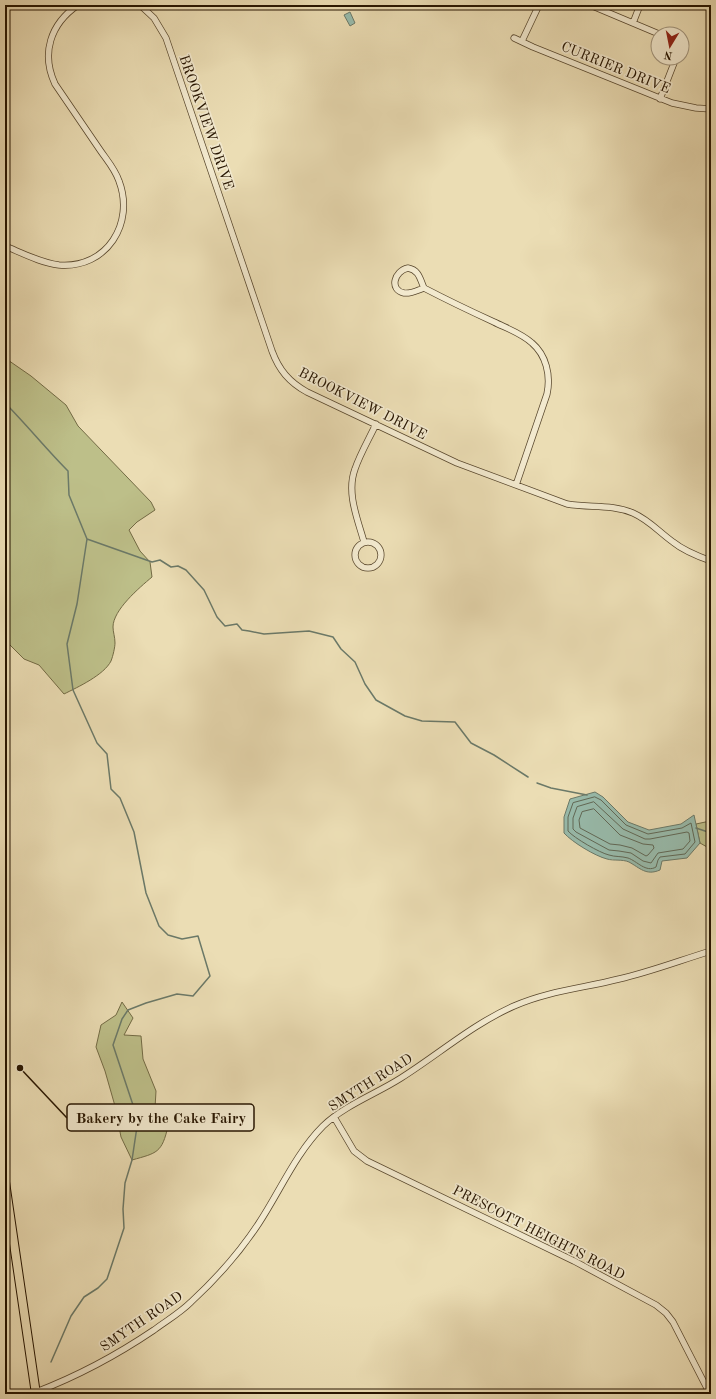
<svg xmlns="http://www.w3.org/2000/svg" width="716" height="1399" viewBox="0 0 716 1399" font-family="'Old Standard TT',serif">
	<style>
		.green { fill: #bdbf89; stroke: #726a44 }
		.water { fill: #98bcad; stroke: #6b7968 }
		.lines { fill: none; stroke-linecap: round; stroke-linejoin: round }
		.shore { stroke: #606856; stroke-width: 1 }
		.stream { stroke: #6b7968; stroke-width: 1.5 }
		.street-casing { stroke: #58472d; stroke-width: 7 }
		.primary-casing { stroke: #271500; stroke-width: 10 }
		.street { stroke: #f2e9ce; stroke-width: 5.5 }
		.primary { stroke: #ebddb4; stroke-width: 8 }
		.labels { text-anchor: middle; stroke-width: 3.5; stroke-linejoin: round; paint-order: stroke }
		.street-label { font-size: 14px; fill: #271500; stroke: #f2e9ce }
		.leader { fill: none; stroke: #271500; stroke-width: 1.5 }
		.callout-dot { fill: #271500; stroke: #f2e9ce; stroke-width: 1.5 }
		.callout { fill: #f2e9ce; stroke: #271500; stroke-width: 1.5 }
		.callout-label { font-size: 15px; text-anchor: middle; font-weight: bold; fill: #271500 }
	</style>
	<rect width="100%" height="100%" fill="#ebddb4"/>
	<filter id="stains"><feTurbulence type="fractalNoise" baseFrequency=".005" numOctaves="4"/><feColorMatrix values="0 0 0 0 .2 0 0 0 0 .09 0 0 0 0 .02 0 0 0 .5 -.17"/></filter>
	<radialGradient id="worn" r=".72"><stop offset=".6" stop-color="#630" stop-opacity="0"/><stop offset="1" stop-color="#630" stop-opacity=".3"/></radialGradient>
	<path class="green" d="M5 358 31 376 66 405 78 426 151 502 155 510 137 522 129 530 140 551 150 562 152 577C139 588 113 610 113 627 113 632 115 637 115 643 115 647 113 656 111 661 104 675 78 687 64 694L39 665 24 659 5 640Z
		M710 821 711 822V856L707 847 700 843 696 824Z
		M122 1002 133 1018 124 1035 141 1036 143 1059 156 1091 155 1108 168 1126C162 1153 157 1153 132 1160L121 1137 115 1106 105 1071 96 1047 101 1025 116 1015Z"/>
	<path class="water" d="M350 12 355 23 350 26 344 15Z
		M595 792 603 797 628 822 649 830 681 824 694 815 700 843 687 858 662 861 660 870C646 876 640 868 629 862 622 859 614 861 607 859 595 856 572 842 564 833V817L570 799Z"/>
	<g class="lines">
		<path class="shore" d="M595 797 601 800 626 825 648 834 682 828 691 823 695 842 685 854 660 857 658 860 656 867C646 873 637 861 628 858 621 856 615 857 609 855 600 853 574 838 568 831V817L573 803Z
			M594 802 623 829 645 839H650L687 832 689 833 690 841 683 849 658 853 651 863 643 861 631 853 619 851 609 850 576 832 573 829V818L577 807Z
			M594 809 620 835 643 844 653 845 654 848 648 855 646 856 632 848 620 845 610 844 580 828 579 820 582 812Z"/>
		<path class="stream" d="M5 403C27 425 46 449 68 471L69 495 87 539 77 604 67 644 73 690 97 743 107 754 111 789 120 798 134 832 146 893 159 926 168 935 182 939 198 936 210 976 193 996 177 994 146 1003 128 1010 122 1019 113 1045 138 1120 132 1160 125 1183 123 1209 124 1228 107 1279 98 1288 84 1297 71 1316 51 1362
			M87 539 152 562 160 560 171 567 178 566 186 570 204 590 217 617 225 626 237 624 242 630 249 631 264 634 309 631 333 637 341 649 355 662 365 684 376 700 405 716 422 721 455 722 471 743 494 755 528 777
			M537 783 551 788 587 795
			M696 828 711 833"/>
		<defs>
			<path id="street" d="M140 5 154 18 166 38 272 351C279 370 289 382 307 392L457 463 567 504C589 508 612 504 633 513 649 520 659 532 673 542 684 551 697 556 711 561
				M590 5 659 34
				M633 23 640 5
				M514 38 533 47 672 103 696 108 711 109
				M522 41 539 5
				M660 99 676 58
				M5 246C22 253 41 263 59 265 107 269 135 223 119 181 115 169 106 159 100 150 85 128 70 106 55 84 41 54 50 24 78 5
				M408 268C419 270 420 279 424 288 418 290 411 294 404 293 389 290 394 271 408 268Z
				M424 288C447 300 470 311 494 322 506 328 521 333 532 343 546 355 551 375 547 394L516 485
				M355 555a13 13 0 1 1 26 0a13 13 0 1 1-26 0Z
				M364 542C358 520 346 493 355 469 360 454 369 439 376 424
				M334 1117 354 1151 367 1161 574 1261 656 1305 666 1313 673 1322 710 1394
				M36 1392C78 1376 117 1355 154 1330 166 1321 180 1313 191 1302 216 1279 240 1252 259 1223 280 1191 296 1153 323 1126 345 1105 376 1094 401 1078 439 1054 473 1024 514 1006 548 991 584 988 619 979 650 972 681 960 711 951"/>
			<path id="primary" d="M5 1182 36 1394"/>
		</defs>
		<use href="#street" class="street-casing"/>
		<use href="#primary" class="primary-casing"/>
		<use href="#street" class="street"/>
		<use href="#primary" class="primary"/>
	</g>
	<g class="labels">
		<g class="street-label">
			<text transform="translate(616 67) rotate(22)" y="5">CURRIER DRIVE</text>
			<text transform="translate(207 122) rotate(71)" y="5">BROOKVIEW DRIVE</text>
			<text transform="translate(363 403) rotate(27)" y="5">BROOKVIEW DRIVE</text>
			<text transform="translate(370 1082) rotate(-32)" y="5">SMYTH ROAD</text>
			<text transform="translate(539 1232) rotate(27)" y="5">PRESCOTT HEIGHTS ROAD</text>
			<text transform="translate(141 1321) rotate(-34)" y="5">SMYTH ROAD</text>
		</g>
	</g>
	<path class="leader" d="M20 1068L67 1118"/>
	<circle class="callout-dot" cx="20" cy="1068" r="4"/>
	<rect class="callout" x="67" y="1104" width="187" height="27" rx="4"/>
	<g class="callout-label">
		<text x="161" y="1123">Bakery by the Cake Fairy</text>
	</g>
	<rect width="716" height="1399" fill="none" stroke="#ebddb4" stroke-width="20"/>
	<rect x="6" y="6" width="704" height="1387" fill="none" stroke="#271500" stroke-width="2"/>
	<rect x="10" y="10" width="696" height="1379" fill="none" stroke="#271500"/>
	<g transform="translate(670 46) rotate(190)"><circle r="19" fill="#f2e9ce" stroke="#a1947c"/>
	<path d="M0-3L7 15L0 10L-7 15Z" fill="#8f2418"/>
	<text y="-6" font-size="11" font-weight="bold" text-anchor="middle" fill="#271500">N</text>
	</g>
	<rect width="100%" height="100%" filter="url(#stains)"/>
	<rect width="100%" height="100%" fill="url(#worn)"/>
</svg>
